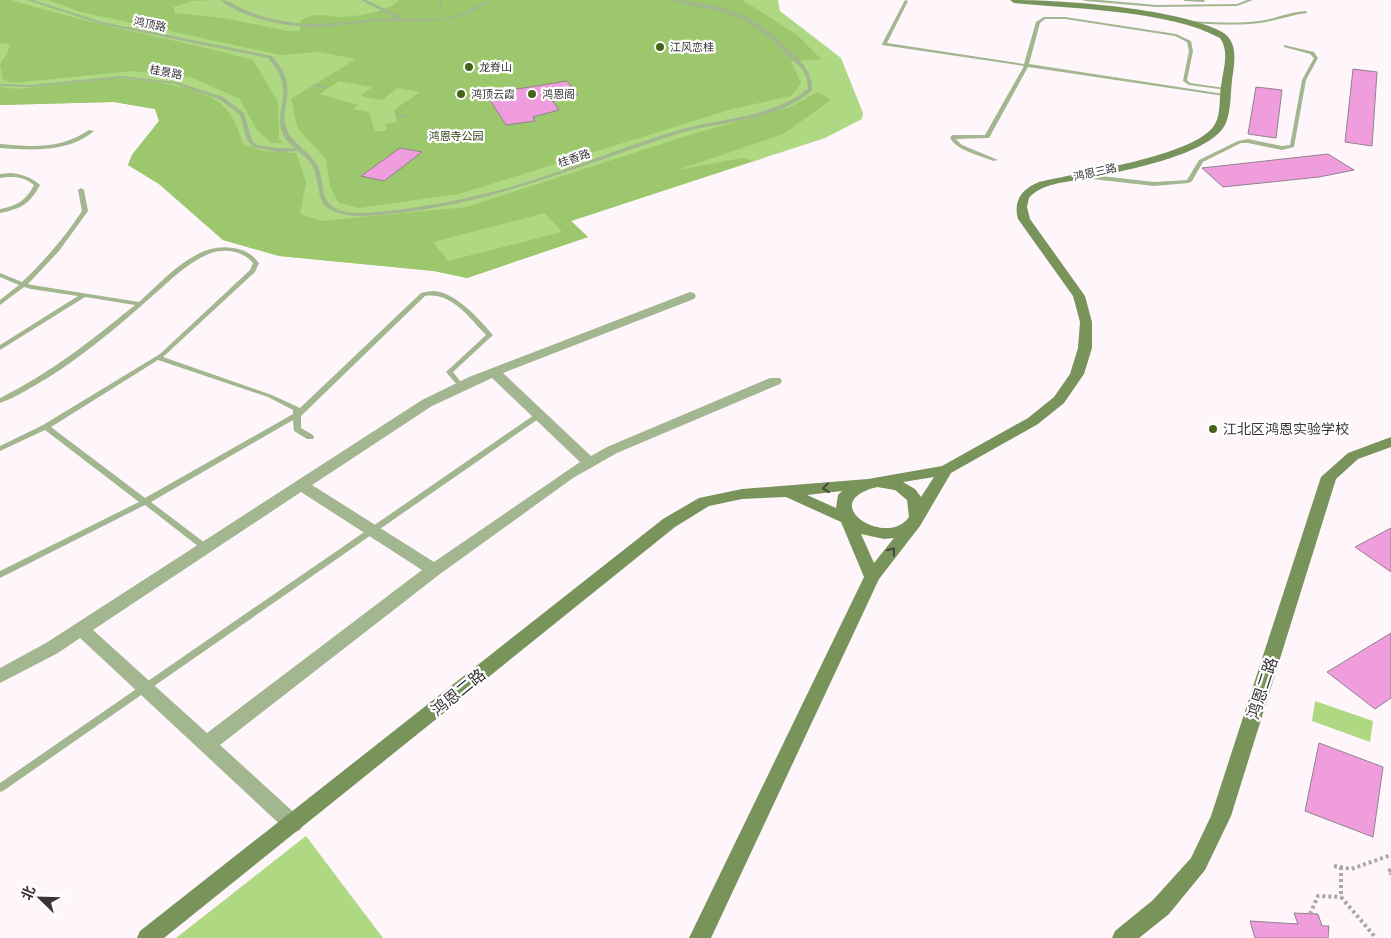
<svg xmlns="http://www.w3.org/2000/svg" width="1391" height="938" viewBox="0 0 1391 938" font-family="Arial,'Noto Sans SC',sans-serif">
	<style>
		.green { fill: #aed881 }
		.forest { fill: #9cc76c; fill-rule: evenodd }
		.building { fill: #f09dde; stroke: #8f838c }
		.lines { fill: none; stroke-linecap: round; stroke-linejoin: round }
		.path-far1 { stroke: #aca5aa; stroke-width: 2; stroke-dasharray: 2 2; stroke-linecap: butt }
		.path { stroke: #aca5aa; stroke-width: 4; stroke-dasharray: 3 3; stroke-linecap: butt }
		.lane { fill: #a2b68f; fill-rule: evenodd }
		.street { fill: #a2b68f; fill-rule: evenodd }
		.secondary { fill: #78945b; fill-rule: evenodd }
		.oneway { stroke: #46473f }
		.poi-dot { fill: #456419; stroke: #fff; stroke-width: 2 }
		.labels { text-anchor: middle; stroke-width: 4.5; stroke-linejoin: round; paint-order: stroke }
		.far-street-label { font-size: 11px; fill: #393438; stroke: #fff }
		.far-poi-label { font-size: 11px; fill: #393438; stroke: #fff; text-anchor: start }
		.far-park-label { font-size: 11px; fill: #2d3e19; stroke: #fff }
		.poi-label { font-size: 14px; fill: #393438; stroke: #fff; text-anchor: start }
		.near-street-label { font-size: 16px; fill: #393438; stroke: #fff }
	</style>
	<rect width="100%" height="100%" fill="#fff6fc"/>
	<path class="green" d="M0 0H778L780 11 841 58 863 113 862 119 825 138 571 221 588 237 467 278 434 271 279 256 223 240 159 184 128 165 132 155 159 121 155 109 114 102 0 105Z
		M1315 701 1373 721 1370 742 1312 721Z
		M306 836 383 938H176Z"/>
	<path class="forest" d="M0 0H11C90 25 173 38 253 60L278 102 279 139 283 143H272L257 130 240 99 193 78 132 71 13 83 3 80 0 64 8 52 10 44 0 43Z
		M48 0H214L192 1 174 7V13L223 18 287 31H300L301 21C317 10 327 18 343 17 360 16 387 12 399 0H742L796 34 821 59 791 61 801 83 791 96 732 109 459 194 359 208 339 203 330 187 326 159 298 129 291 99 356 59 319 52 281 55 81 12ZM339 81 372 87 360 96 382 100 397 88 420 92 394 110 397 122 386 124 387 130 375 132 369 112 353 109 358 105 320 94Z
		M116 78C142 79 200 86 221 104 233 114 238 129 243 144L264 151 296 153 306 182 300 214 322 221 467 207 689 135 790 107 818 92 831 100 783 134 677 170 743 158 753 161 571 221 588 237 467 278 434 271 279 256 223 240 159 184 128 165 132 155 159 121 155 109 114 102 0 105V87L17 89ZM545 213 562 232 448 261 433 242Z"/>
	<path class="building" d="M1353 69 1377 72 1372 146 1345 142Z
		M567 81 578 95 551 99 559 110 533 117 535 121 506 125 486 94Z
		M1256 87 1282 90 1276 138 1248 134Z
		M400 148 422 152 384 181 361 176Z
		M1328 154 1354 170 1319 177 1223 187 1202 168Z
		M1391 528V572L1355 547Z
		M1391 633V698L1375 709 1327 672Z
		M1319 743 1383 767 1373 837 1305 811Z
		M1294 913 1318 914 1322 926H1329L1328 938H1255L1250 921 1298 924Z"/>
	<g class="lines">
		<path class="path-far1" d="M441 0V9
			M313 85 328 88
			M396 116 406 115"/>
		<path class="path" d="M1334 866 1351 869 1391 855
			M1341 867V897L1376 938
			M1391 870 1388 871 1391 874
			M1310 914 1318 896 1341 897"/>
		<path class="lane" d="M27 0H33L102 22 272 56C286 73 290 82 286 104 285 112 283 119 286 127 292 145 311 151 318 167 324 180 320 197 332 206 347 217 370 212 388 211 423 207 457 201 492 192 555 176 616 149 679 130 722 118 771 118 808 89L807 79 802 69 773 41 747 21 723 12 668 0C693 0 729 7 751 20 765 28 778 40 790 51 802 62 813 73 812 90 781 120 721 121 680 133 586 163 495 203 396 213 378 215 357 219 339 213 313 206 322 186 313 167 310 160 303 156 298 151L278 152 253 147 247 140 240 115 219 99 175 84 121 78 30 87 0 86V84L30 85 121 76 176 82 223 97 244 113 252 140 257 145 278 148H294C267 122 288 109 282 82 280 72 274 65 268 58L101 24Z
			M220 0C229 0 239 8 248 11 261 17 275 20 289 22 324 28 359 19 394 18V17L361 0H366L398 15V18C419 19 442 21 462 14 471 11 482 0 490 0 461 27 421 20 384 21 362 22 341 26 319 27 288 28 245 19 220 0Z
			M905 0 908 1 887 43 1024 64 1036 22 1044 17H1065L1176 34 1191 41 1193 51 1187 80 1190 83 1225 88 1227 89V90L1189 85 1183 81 1189 51 1187 42 1175 36 1065 19H1045L1040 23 1029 64 1224 94 1226 95 1224 96 1028 67 989 138 956 139 962 145 998 160 993 161C982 156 954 150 950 137L953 135H985L1024 66 882 45V44Z
			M1083 0H1100L1156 5 1237 4 1247 0H1253L1237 6 1156 7 1085 1Z
			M1183 0H1204L1205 1 1203 2 1185 1Z
			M1305 11 1307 12V13C1291 15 1276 21 1260 23 1236 26 1212 24 1188 23L1186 22 1188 21C1212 22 1235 24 1259 21 1275 19 1289 12 1305 11Z
			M1284 45 1314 52 1318 58 1306 80 1294 147 1282 150 1248 143H1241L1203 162 1192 181 1189 183 1154 186 1083 178 1080 176 1083 174 1154 182 1187 180 1199 160 1238 141 1248 139 1282 146 1290 145 1302 80 1314 58 1310 54 1284 47Z
			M89 130 94 131C68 153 31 150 0 148V144C33 147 61 149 89 130Z
			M11 173C22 174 31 177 40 185 30 204 21 209 0 213V209C16 206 26 201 34 185 23 176 13 176 0 178V174Z
			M81 188 84 190 88 211 59 251 28 284 32 285 139 302C164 280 195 242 233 248 244 249 252 254 259 263L255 272 163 357 272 395 300 408 421 293C425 292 429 291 433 291 456 292 479 319 493 335L453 372 464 386 461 388 459 387 446 372 486 335C469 318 452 292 425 296L301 416V428L313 435 314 437 313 439H307L294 431 293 420 151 502 209 546 210 548 209 550H203L145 505 0 578V571L139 502 45 430 0 451V446L43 425 160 354 250 270 253 263C243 251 226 248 211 253 187 262 169 282 150 298 114 330 76 362 34 386 23 392 12 399 0 403V398C49 374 92 340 135 305L85 297 0 350V345L78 296 31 289 24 287 0 305V300L19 285 0 277V273L22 282C45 260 65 237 82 211L78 190ZM158 360 268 397 293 410V414L145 498 51 427Z
			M537 413H543L544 415 3 791 0 792V783Z"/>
		<path class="street" d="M690 292 694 293 696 296 694 299 503 373 591 456 607 447 770 378H780L782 381 780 384 617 453 573 478 440 574 220 745 300 818 303 824 300 830 293 833 286 830 80 638 58 653 0 683V668L46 643 422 400 469 377ZM492 378 580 462 434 562 312 485 432 406ZM301 492 422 570 207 733 93 630Z"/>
		<path class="secondary" d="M1010 0C1063 0 1177 8 1222 32 1237 40 1235 59 1233 73 1230 89 1232 111 1225 125 1209 156 1115 173 1082 179 1064 183 1042 183 1029 198L1027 207 1030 219 1085 296 1092 322V348L1084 374 1064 403 1038 424 951 473 920 526 879 579 711 938H689L864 577 841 522 786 497 742 499 709 506 675 527 164 938H137L140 931 663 519 699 498 742 489 868 479 942 466 1028 418 1054 397 1070 374 1078 348 1080 322 1073 296 1018 219C1013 200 1022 189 1039 182 1075 173 1198 156 1215 124 1221 114 1219 98 1221 86 1223 70 1230 52 1220 38 1169 10 1073 9 1014 3ZM934 477 921 497 915 489 903 482ZM877 487 895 490 907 500 909 517C887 549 814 503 877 487ZM842 491 838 495 836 508 807 495ZM861 534 884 539 894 538 874 563Z
			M1391 437V447L1358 459 1336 479 1231 816 1205 870 1169 914 1139 938H1112L1115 931 1153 900 1191 858 1211 816 1321 477 1348 453Z"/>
	</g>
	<defs><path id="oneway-chevron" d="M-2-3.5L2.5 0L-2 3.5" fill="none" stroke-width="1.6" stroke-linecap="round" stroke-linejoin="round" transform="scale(1.25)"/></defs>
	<g class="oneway">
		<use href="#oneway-chevron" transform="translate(826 488) rotate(174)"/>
		<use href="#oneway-chevron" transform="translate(892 551) rotate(-52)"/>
	</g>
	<g class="poi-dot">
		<circle cx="660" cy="47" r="5"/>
		<circle cx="469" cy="67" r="5"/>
		<circle cx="461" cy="94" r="5"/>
		<circle cx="532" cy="94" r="5"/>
		<circle cx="1213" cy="429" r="5"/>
	</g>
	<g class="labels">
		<g class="far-street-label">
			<text transform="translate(150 24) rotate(12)" y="4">鸿顶路</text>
			<text transform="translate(166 72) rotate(11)" y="4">桂景路</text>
			<text transform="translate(574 158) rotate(-18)" y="4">桂香路</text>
			<text transform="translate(1095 172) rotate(-13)" y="4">鸿恩三路</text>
		</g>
		<g class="far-poi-label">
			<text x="670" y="51">江风恋桂</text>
			<text x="479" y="71">龙脊山</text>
			<text x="471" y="98">鸿顶云霞</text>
			<text x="542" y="98">鸿恩阁</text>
		</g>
		<g class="far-park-label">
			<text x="456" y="140">鸿恩寺公园</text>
		</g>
		<g class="poi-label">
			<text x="1223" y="434">江北区鸿恩实验学校</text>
		</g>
		<g class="near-street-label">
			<text transform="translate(1262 688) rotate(-72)" y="6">鸿恩二路</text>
			<text transform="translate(458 692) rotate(-39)" y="6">鸿恩二路</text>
		</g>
	</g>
	<g transform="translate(40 898) rotate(293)" stroke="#ffffff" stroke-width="4" paint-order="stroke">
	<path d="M0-4L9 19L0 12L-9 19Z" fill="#393438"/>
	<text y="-8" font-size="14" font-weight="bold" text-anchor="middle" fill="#393438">北</text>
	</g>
</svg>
